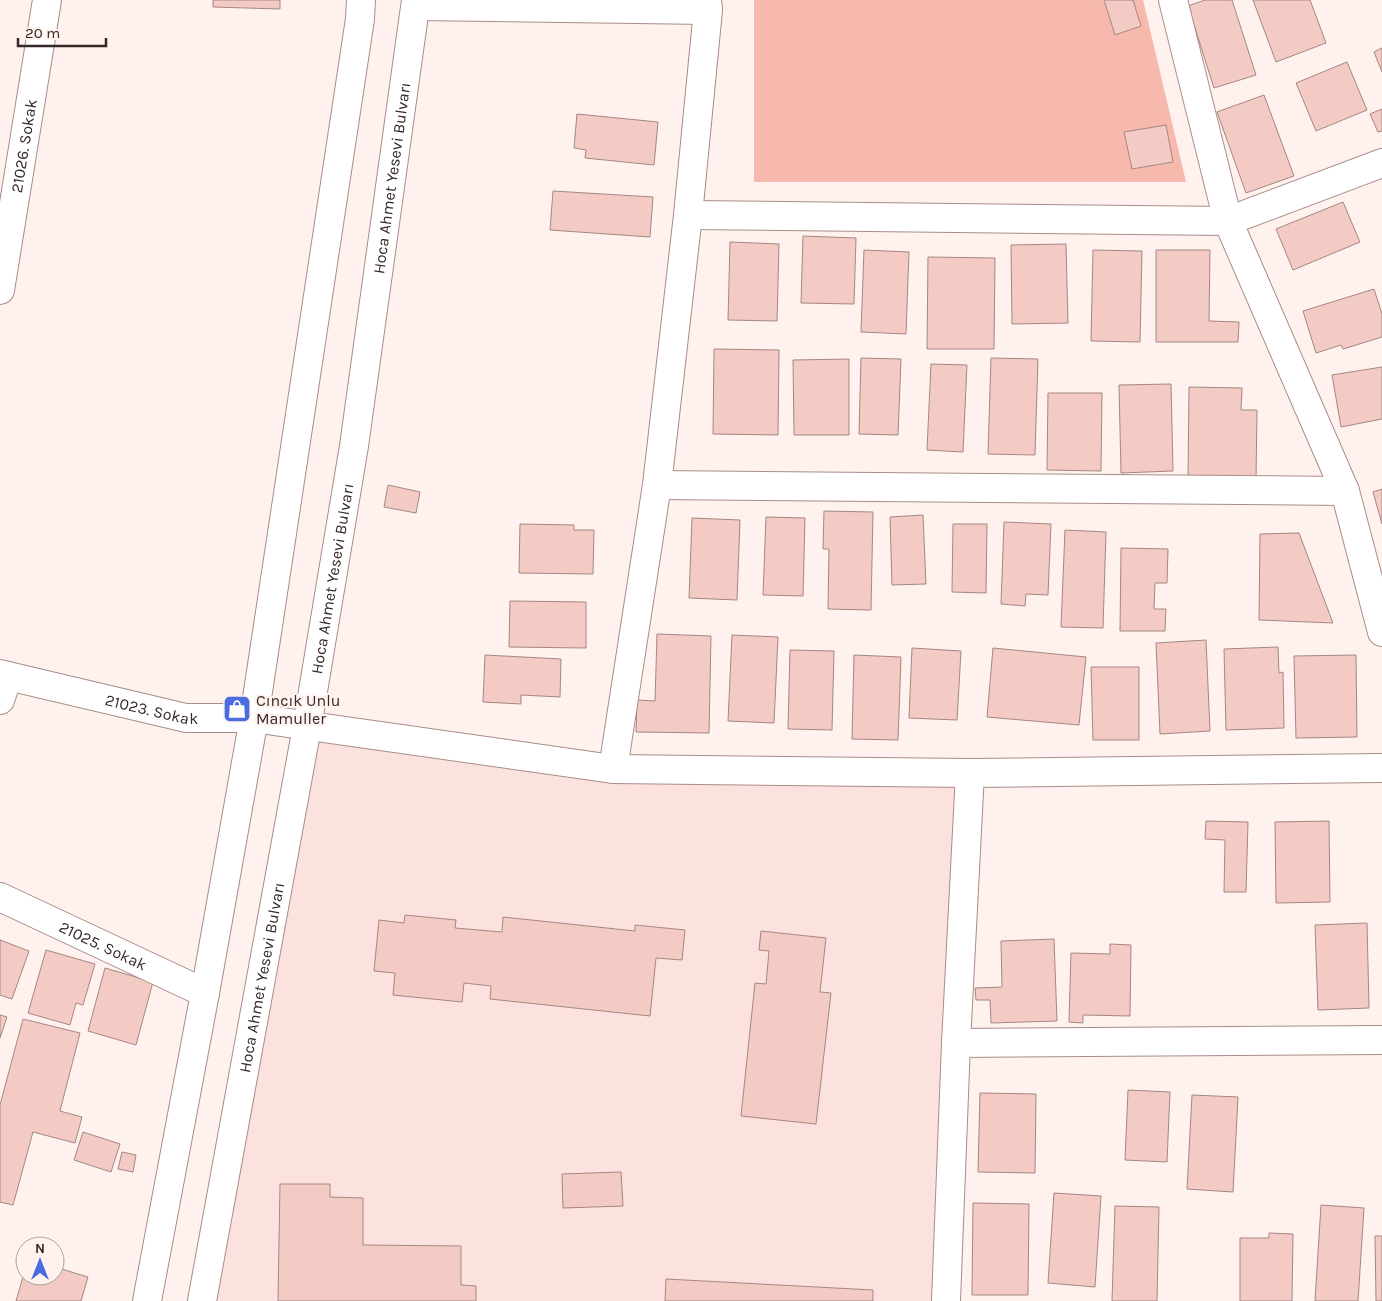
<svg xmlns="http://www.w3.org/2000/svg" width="1382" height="1301" viewBox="0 0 1382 1301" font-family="Karla,sans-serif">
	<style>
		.built { fill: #fbe2de }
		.green { fill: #f7b8ae }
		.building { fill: #f4cac4; stroke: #a58782 }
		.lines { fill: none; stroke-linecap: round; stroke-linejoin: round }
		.street-casing { stroke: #aa8c87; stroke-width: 30 }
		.secondary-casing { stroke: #aa8c87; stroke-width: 30 }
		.street { stroke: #fff; stroke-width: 28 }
		.secondary { stroke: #fff; stroke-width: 28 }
		.labels { text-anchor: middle; stroke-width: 4.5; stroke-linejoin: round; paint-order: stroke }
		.street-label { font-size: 16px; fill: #352927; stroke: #fef1ee }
		.poi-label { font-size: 16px; fill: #352927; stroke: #fef1ee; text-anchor: start }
	</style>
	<rect width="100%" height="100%" fill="#fef1ee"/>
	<path class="built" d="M307 727 613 769 970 773 946 1301H202Z"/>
	<path class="green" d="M754 0H1143L1186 182H754Z"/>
	<path class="building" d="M213 0H280V9L213 7Z
		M1104 0H1133L1141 26 1115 35Z
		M1205 0H1232L1256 75 1214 88 1188 6Z
		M1253 0H1310L1326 43 1276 62Z
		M1382 48V72L1374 52Z
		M1347 62 1367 110 1316 131 1296 83Z
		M1264 95 1294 176 1246 193 1217 112Z
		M1382 109V131L1378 132 1370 114Z
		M577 114 658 122 654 165 585 158 586 150 574 148Z
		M1166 125 1173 162 1132 169 1124 132Z
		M553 191 653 197 650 237 550 230Z
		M1343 202 1360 242 1293 270 1276 229Z
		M803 236 856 238 854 304 801 303Z
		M730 242 779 244 777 321 728 320Z
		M1066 244 1068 323 1012 324 1011 245Z
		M864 250 909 252 906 334 861 332Z
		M1093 250 1142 251 1140 342 1091 341Z
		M1156 250H1210L1209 321 1239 322 1238 342H1156Z
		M928 257 995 258 994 349H927Z
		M1374 289 1382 314V337L1343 349 1341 345 1316 353 1303 311Z
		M714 349 779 350 778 435 713 434Z
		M861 358 901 359 898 435 859 434Z
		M991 358 1038 359 1035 455 988 454Z
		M849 359V435H794L793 360Z
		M931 364 967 365 963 452 927 450Z
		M1382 367V419L1341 427 1332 375Z
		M1171 384 1173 471 1121 473 1119 385Z
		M1189 387 1242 388 1241 410H1257L1256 480 1188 479Z
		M1048 393H1102L1101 471 1047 470Z
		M388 485 420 492 416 513 384 507Z
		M1382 489V524L1373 492Z
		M824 511 873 512 871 610 828 609 829 549H823Z
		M923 515 926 584 892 585 890 517Z
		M766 517 805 518 803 596 763 595Z
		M692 518 740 520 737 600 689 598Z
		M1004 522 1051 524 1048 595 1026 594 1025 606 1001 604Z
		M520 524 574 525V530H594L593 574 519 573Z
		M953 524H987L986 593 952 592Z
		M1065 530 1106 532 1103 628 1061 627Z
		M1299 533 1333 623 1259 620 1260 534Z
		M1121 548 1168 549 1167 583H1155L1154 609H1166L1165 631H1120Z
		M510 601 586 602V648L509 647Z
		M657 634 711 636 709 733 636 732 637 700 655 701Z
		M732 635 778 637 774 723 728 721Z
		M1206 640 1210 731 1160 734 1156 643Z
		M1278 647 1279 673 1283 672 1284 728 1226 730 1224 649Z
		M912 648 961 651 957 720 909 718Z
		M993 648 1086 657 1079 725 987 717Z
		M790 650 834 651 832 730 788 729Z
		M485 655 561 659 560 697 521 695V704L483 702Z
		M854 655 901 657 898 740 852 739Z
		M1356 655 1357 737 1296 738 1294 656Z
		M1091 667H1139V740H1093Z
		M1206 821 1248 822 1246 892H1224L1225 840 1205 839Z
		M1329 821 1330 902 1276 903 1275 822Z
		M405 915 456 920 455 928 502 932 503 917 635 931V925L685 930 682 960 656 958 650 1016 490 999 491 986 464 983 462 1002 393 995 395 973 374 971 379 920 404 923Z
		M1367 923 1369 1008 1318 1010 1315 925Z
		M761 931 826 938 820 992 831 993 816 1124 741 1116 755 983 766 984 769 951 759 950Z
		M1054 939 1057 1021 991 1023 990 1000H976L975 988 1002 987 1001 941Z
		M0 940 29 951 12 999 0 995Z
		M1110 944 1131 945 1130 1016 1083 1015V1023L1069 1022 1071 953 1110 954Z
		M46 950 95 964 83 1005 76 1003 70 1025 28 1013Z
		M105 968 153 982 136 1045 88 1031Z
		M0 1015 7 1017 0 1038Z
		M23 1019 80 1033 60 1111 82 1117 75 1143 33 1132 13 1205 0 1202V1105Z
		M1128 1090 1170 1092 1167 1162 1125 1160Z
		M980 1093 1036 1094 1035 1173 978 1172Z
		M1192 1095 1238 1097 1233 1192 1187 1189Z
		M83 1132 120 1144 111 1172 74 1160Z
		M122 1152 136 1155 133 1172 118 1169Z
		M621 1172 623 1206 563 1208 562 1174Z
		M280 1184H330V1197L363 1198V1245L461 1246V1285L476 1286V1301H278Z
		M1054 1193 1101 1196 1095 1287 1048 1283Z
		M973 1203 1029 1204 1028 1295H972Z
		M1321 1205 1364 1208 1358 1301H1315Z
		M1115 1206 1159 1207 1157 1301H1112Z
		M1269 1233 1293 1234 1292 1301H1240V1238H1269Z
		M1375 1236H1382V1301H1376Z
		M55 1267 88 1277 81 1301H16L25 1270V1276H55Z
		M666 1279 873 1290V1301H665Z"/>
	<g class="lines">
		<defs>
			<g id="street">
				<path d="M1173 0 1228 221 1345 491 1382 632"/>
				<path d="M416 6 708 10"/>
				<path d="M688 215 1228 221 1382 163"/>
				<path id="s1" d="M0 290 47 0"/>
				<path d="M657 485 1345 491"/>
				<path id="s2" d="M0 674 186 718H254L613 769 970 773 1382 768"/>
				<path d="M0 700 8 676"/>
				<path d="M613 769 657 485 688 215 708 10 707 0"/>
				<path id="s3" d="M0 897 205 993"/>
				<path d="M956 1043 1382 1040"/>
				<path d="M946 1301 956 1043 970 773"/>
			</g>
			<g id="secondary">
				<path d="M147 1301 205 993 254 718 360 19 361 0"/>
				<path id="s4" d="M202 1301 307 727 354 446 416 0"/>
			</g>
		</defs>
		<use href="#street" class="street-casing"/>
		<use href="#secondary" class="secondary-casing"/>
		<use href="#street" class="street"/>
		<use href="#secondary" class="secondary"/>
	</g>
	<defs>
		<symbol id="shop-square" viewBox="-11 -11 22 22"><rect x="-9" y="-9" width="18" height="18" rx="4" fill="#4a6cdf" stroke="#fef1ee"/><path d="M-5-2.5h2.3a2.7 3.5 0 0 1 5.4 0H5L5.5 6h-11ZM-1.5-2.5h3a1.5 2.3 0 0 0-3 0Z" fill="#fff"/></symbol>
	</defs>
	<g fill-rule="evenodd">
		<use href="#shop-square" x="221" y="693" width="32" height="32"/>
	</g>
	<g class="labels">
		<g class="street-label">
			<text dy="6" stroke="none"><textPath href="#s1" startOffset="146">21026. Sokak</textPath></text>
			<text dy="6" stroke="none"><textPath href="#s4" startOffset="1139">Hoca Ahmet Yesevi Bulvarı</textPath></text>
			<text dy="6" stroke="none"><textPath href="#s4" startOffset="734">Hoca Ahmet Yesevi Bulvarı</textPath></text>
			<text dy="6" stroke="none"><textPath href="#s2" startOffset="156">21023. Sokak</textPath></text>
			<text dy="6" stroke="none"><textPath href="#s3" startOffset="114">21025. Sokak</textPath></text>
			<text dy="6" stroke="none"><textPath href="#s4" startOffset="329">Hoca Ahmet Yesevi Bulvarı</textPath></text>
		</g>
		<g class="poi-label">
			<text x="256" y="706">Cıncık Unlu<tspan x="256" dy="18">Mamuller</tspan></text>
		</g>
	</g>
	<g transform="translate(40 1261)"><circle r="24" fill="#fef1ee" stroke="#aea19e"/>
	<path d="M0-4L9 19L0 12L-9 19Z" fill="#4a6cdf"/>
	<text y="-8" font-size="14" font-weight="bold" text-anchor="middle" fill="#352927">N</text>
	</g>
	<path d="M18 38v8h88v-8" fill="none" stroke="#352927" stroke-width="2.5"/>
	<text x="25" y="38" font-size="15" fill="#352927" stroke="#fef1ee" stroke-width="4" paint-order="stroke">20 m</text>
</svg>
